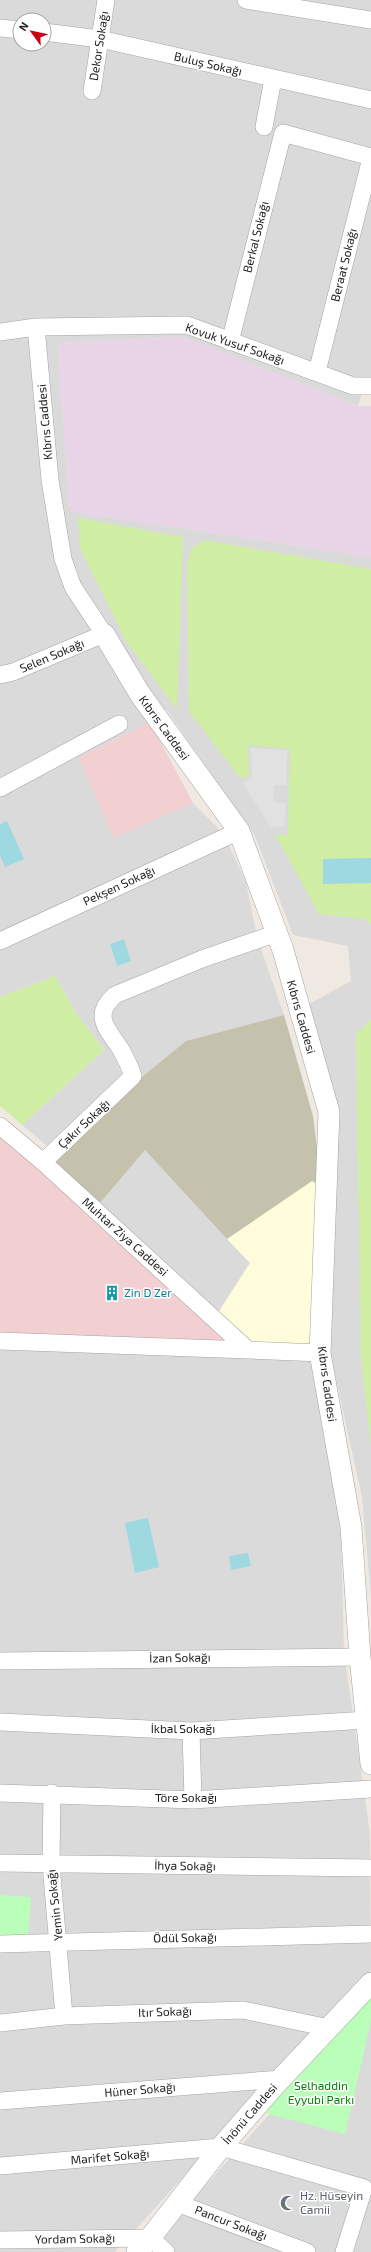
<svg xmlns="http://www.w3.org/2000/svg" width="371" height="2252" viewBox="0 0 371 2252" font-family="'Exo 2',sans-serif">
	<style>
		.residential { fill: #dbdada; fill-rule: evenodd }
		.commercial { fill: #f2cfd1 }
		.industrial { fill: #e9d3e7 }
		.education { fill: #fffcdb }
		.construction { fill: #c4c2ad }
		.grass { fill: #cfeea3 }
		.park { fill: #bbfeba }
		.parking { fill: #e1e1e1 }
		.water { fill: #9ed8e1 }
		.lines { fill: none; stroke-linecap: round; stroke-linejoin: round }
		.minor-casing { stroke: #a4a4a4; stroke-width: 18 }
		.tertiary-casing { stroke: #a4a4a4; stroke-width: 22 }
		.minor { stroke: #fff; stroke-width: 17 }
		.tertiary { stroke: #fff; stroke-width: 21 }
		.labels { text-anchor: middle; stroke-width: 3; stroke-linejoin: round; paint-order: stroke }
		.street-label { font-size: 12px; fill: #1d1d1d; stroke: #fff }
		.culture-label { font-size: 12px; fill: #0d838f; stroke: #fff; text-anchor: start }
		.park-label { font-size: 12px; fill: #048303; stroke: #fff }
		.worship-label { font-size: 12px; fill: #5b616d; stroke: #fff; text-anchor: start }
	</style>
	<rect width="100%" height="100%" fill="#efe9e2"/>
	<path class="residential" d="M0 0H371V382H366L358 406 183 337 58 343 70 511 371 557V1597L362 1497 327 1338 337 1114 309 1004 351 981 348 946 293 935 255 836 166 709 150 722 79 758 114 837 193 803 223 833 246 882 257 937 284 1015 186 1041 52 1150 22 1125 104 1050 75 1012 55 976 0 997ZM20 20H44V44H20Z
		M145 1150 250 1263 216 1316 95 1209Z
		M0 1340 314 1349 341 1533 344 1652 370 1834 371 1970 115 2252H0Z
		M371 2002V2252H145Z"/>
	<path class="commercial" d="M150 722 193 803 114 838 79 758Z
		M0 1130 256 1351 0 1340Z"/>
	<path class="industrial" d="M183 337 358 406H371V557L70 511 58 343Z"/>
	<path class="education" d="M312 1181 322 1186 314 1349 256 1351 216 1316 250 1263 227 1239Z"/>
	<path class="construction" d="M284 1015 313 1116 322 1186 312 1181 227 1239 145 1150 95 1209 40 1160 186 1041Z"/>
	<path class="grass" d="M78 518 183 537 177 709 126 641 80 548Z
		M204 540 371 569V924L366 919 319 914 275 834 288 835 290 749 248 745 249 777H239L189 711 187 564 191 549Z
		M55 976 75 1012 104 1050 22 1125 0 1106V997Z
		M371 1020V1446L361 1359 356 1034Z"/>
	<path class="park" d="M0 1895 31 1897 28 1936 0 1935Z
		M371 1994V2021L345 2134 261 2112Z"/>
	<path class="parking" d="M250 748 287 750 286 785H274V802L286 803 285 826 271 828 242 782 252 779Z"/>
	<path class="water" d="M7 821 24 859 5 867 0 855V824Z
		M371 858V883L323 884V859Z
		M124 939 131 961 117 966 110 944Z
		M148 1518 159 1567 135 1573 125 1523Z
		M248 1553 251 1566 231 1570 229 1556Z"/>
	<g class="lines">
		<defs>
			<path id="minor" d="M246 0 371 20
				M0 28 20 30
				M44 32 100 39 371 100
				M92 91 106 0
				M264 127 273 79
				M0 332 36 327 187 325 353 386H371
				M230 342 283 133 371 157
				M317 372 371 158
				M0 675 13 672 104 634 73 587 63 559 50 480 36 327
				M0 788 119 724
				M0 941 239 831
				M0 1126 43 1162 248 1350 320 1353
				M43 1162 133 1076C130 1066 125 1057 120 1048 107 1029 92 1015 115 995L202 959 277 933
				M0 1341 248 1350
				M0 1661 360 1657
				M0 1722 191 1731 367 1720
				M191 1731 193 1800
				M0 1793 193 1800 371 1789
				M52 1793 51 1864 64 2016
				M0 1863 371 1868
				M0 1944 371 1934
				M0 2023 64 2016 243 2010 329 2028
				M0 2101 281 2079
				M0 2166 221 2147 364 2188 344 2252
				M177 2203 307 2252
				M0 2240 150 2238 166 2252"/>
			<path id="tertiary" d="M104 634 140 694 239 831 283 950 329 1112 320 1353 351 1527 360 1657 371 1764
				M137 2252 150 2238 221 2147 274 2086 371 1983"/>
		</defs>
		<use href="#minor" class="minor-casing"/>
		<use href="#tertiary" class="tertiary-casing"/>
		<use href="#minor" class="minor"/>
		<use href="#tertiary" class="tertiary"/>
	</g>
	<defs>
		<symbol id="building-bare" viewBox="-9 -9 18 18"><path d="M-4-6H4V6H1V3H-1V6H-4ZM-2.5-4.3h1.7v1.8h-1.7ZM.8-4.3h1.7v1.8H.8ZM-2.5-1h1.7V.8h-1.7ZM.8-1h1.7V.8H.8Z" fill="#0f9aa8" stroke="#fff" stroke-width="2.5" paint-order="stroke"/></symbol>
		<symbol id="mosque-bare" viewBox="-9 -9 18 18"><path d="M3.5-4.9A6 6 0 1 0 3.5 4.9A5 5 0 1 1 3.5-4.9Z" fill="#6b7280" stroke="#fff" stroke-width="2.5" paint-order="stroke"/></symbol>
	</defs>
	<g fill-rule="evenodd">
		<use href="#building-bare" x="101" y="1282" width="22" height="22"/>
		<use href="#mosque-bare" x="277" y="2192" width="22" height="22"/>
	</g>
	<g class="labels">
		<g class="street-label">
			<text transform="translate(99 46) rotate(-81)" y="4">Dekor Sokağı</text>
			<text transform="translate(208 64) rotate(13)" y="4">Buluş Sokağı</text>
			<text transform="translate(256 237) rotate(-76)" y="4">Berkal Sokağı</text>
			<text transform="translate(344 265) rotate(-76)" y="4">Beraat Sokağı</text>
			<text transform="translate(235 344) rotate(19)" y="4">Kovuk Yusuf Sokağı</text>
			<text transform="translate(45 422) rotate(-95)" y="4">Kıbrıs Caddesi</text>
			<text transform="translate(52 656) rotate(-23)" y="4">Selen Sokağı</text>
			<text transform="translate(164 728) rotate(54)" y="4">Kıbrıs Caddesi</text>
			<text transform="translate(119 886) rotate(-25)" y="4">Pekşen Sokağı</text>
			<text transform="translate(301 1017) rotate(74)" y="4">Kıbrıs Caddesi</text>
			<text transform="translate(84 1124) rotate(-43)" y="4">Çakır Sokağı</text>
			<text transform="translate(125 1237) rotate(42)" y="4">Muhtar Ziya Caddesi</text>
			<text transform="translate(327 1384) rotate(82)" y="4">Kıbrıs Caddesi</text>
			<text transform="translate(180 1658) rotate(-1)" y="4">İzan Sokağı</text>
			<text x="183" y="1733">İkbal Sokağı</text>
			<text x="186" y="1802">Töre Sokağı</text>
			<text transform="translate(185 1866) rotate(1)" y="4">İhya Sokağı</text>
			<text transform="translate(55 1905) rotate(-96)" y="4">Yemin Sokağı</text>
			<text transform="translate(185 1938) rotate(-1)" y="4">Ödül Sokağı</text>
			<text transform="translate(165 2012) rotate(-2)" y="4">Itır Sokağı</text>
			<text transform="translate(140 2090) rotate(-5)" y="4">Hüner Sokağı</text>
			<text transform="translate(250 2114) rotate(-49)" y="4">İnönü Caddesi</text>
			<text transform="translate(110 2157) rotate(-5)" y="4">Marifet Sokağı</text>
			<text transform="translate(231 2223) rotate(21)" y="4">Pancur Sokağı</text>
			<text transform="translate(75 2239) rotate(-1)" y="4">Yordam Sokağı</text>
		</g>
		<g class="culture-label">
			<text x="124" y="1297">Zin D Zer</text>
		</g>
		<g class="park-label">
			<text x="321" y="2090">Selhaddin<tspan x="321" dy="14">Eyyubi Parkı</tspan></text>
		</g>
		<g class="worship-label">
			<text x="300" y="2200">Hz. Hüseyin<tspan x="300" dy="14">Camii</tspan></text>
		</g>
	</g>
	<g transform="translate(32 32) rotate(303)"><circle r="19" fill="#ffffff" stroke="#a5a5a5"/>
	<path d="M0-3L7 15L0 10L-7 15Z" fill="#ca0013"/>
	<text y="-6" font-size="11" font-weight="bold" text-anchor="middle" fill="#1d1d1d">N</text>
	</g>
</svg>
